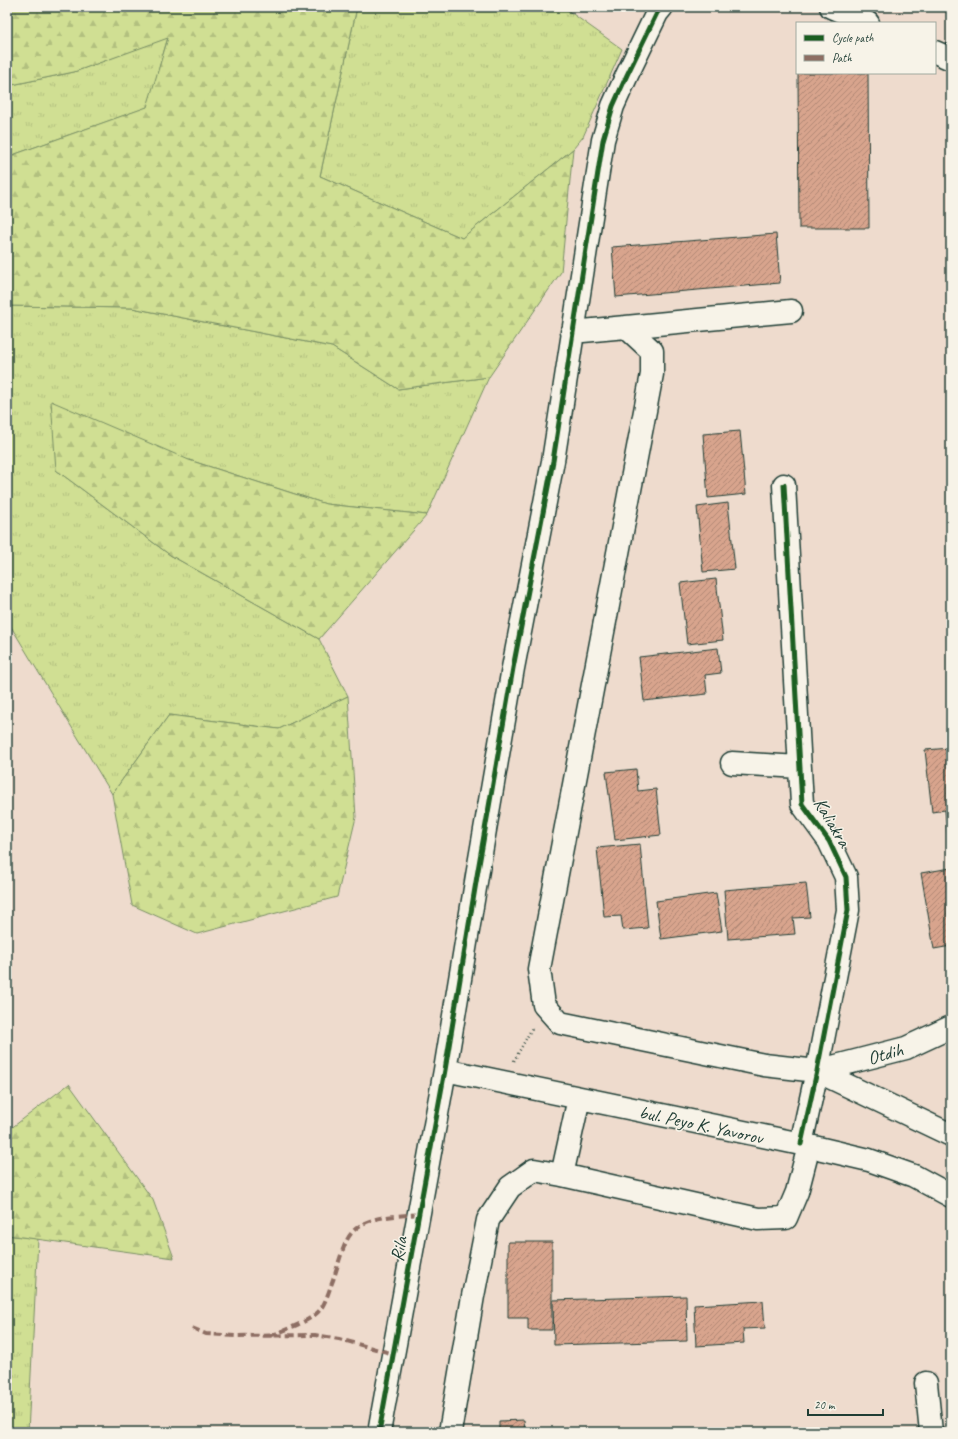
<svg xmlns="http://www.w3.org/2000/svg" width="958" height="1439" viewBox="0 0 958 1439" font-family="Caveat,sans-serif">
	<style>
		.grass { fill: url(#grass-tufts); stroke: #788e64 }
		.forest { fill: url(#forest-firs); stroke: #788e64 }
		.building { fill: url(#building-hatch); stroke: #1f3d34 }
		.lines { fill: none; stroke-linecap: round; stroke-linejoin: round }
		.minor-casing { stroke: #1f3d34; stroke-width: 25 }
		.path { stroke: #1f3d34; stroke-width: 2.5; stroke-dasharray: 1 3; stroke-linecap: butt }
		.minor { stroke: #f7f3e8; stroke-width: 22 }
		.quiet { stroke: #8d6e63; stroke-width: 4; stroke-dasharray: 8 4; stroke-linecap: butt }
		.cycleway-casing { stroke: #f7f3e8; stroke-width: 8 }
		.cycleway { stroke: #1b5e20; stroke-width: 5 }
		.labels { text-anchor: middle; stroke-width: 3; stroke-linejoin: round; paint-order: stroke }
		.street-label { font-size: 19px; fill: #1f3d34; stroke: #f7f3e8 }
	</style>
	<defs>
		<pattern id="grass-tufts" width="24" height="20" patternUnits="userSpaceOnUse"><rect width="24" height="20" fill="#d0df93"/><path d="M3 7l-1-3M5 7V3M7 7l1-3M15 17l-1-3M17 17v-4M19 17l1-3" fill="none" stroke="#b2c07f"/></pattern>
		<pattern id="forest-firs" width="22" height="20" patternUnits="userSpaceOnUse"><rect width="22" height="20" fill="#d0df93"/><path d="M5 1l3.5 6h-7zM16 11l3.5 6h-7z" fill="#b2c07f"/></pattern>
		<pattern id="building-hatch" width="6" height="6" patternUnits="userSpaceOnUse"><rect width="6" height="6" fill="#d8a48d"/><path d="M-1 1l2-2M0 6l6-6M5 7l2-2" fill="none" stroke="#af8774"/></pattern>
	</defs>
	<rect width="100%" height="100%" fill="#eedbcd"/>
	<filter id="ink" filterUnits="userSpaceOnUse"><feTurbulence type="fractalNoise" baseFrequency=".025" numOctaves="2"/><feDisplacementMap in="SourceGraphic" scale="8" xChannelSelector="R" yChannelSelector="G"/><feConvolveMatrix kernelMatrix="1 2 1 2 8 2 1 2 1" color-interpolation-filters="sRGB"/></filter>
	<g filter="url(#ink)">
		<path class="grass" d="M357 7H563L622 49 583 137 573 149 462 238 320 176Z
			M168 37 148 107 7 157V86L74 72Z
			M7 306 132 308 332 347 398 389 489 377 427 515 326 504 189 460 56 470 170 555 319 639 348 696 279 729 169 715 112 794 7 620Z
			M7 1235 38 1239 28 1432H7Z"/>
		<path class="forest" d="M7 7H357L320 176 462 238 573 149 561 272 489 377 398 389 332 347 132 308 7 306V157L147 107 168 38 74 72 7 86Z
			M51 401 189 460 326 504 427 515 319 639 170 555 56 470Z
			M348 696 356 817 337 897 197 934 132 905 112 794 169 715 279 729Z
			M69 1084 153 1200 174 1258 7 1235V1127L10 1129Z"/>
		<path class="building" d="M798 73H868L869 228H799Z
			M776 234 780 283 616 297 612 247Z
			M740 431 746 494 708 498 703 434Z
			M728 503 735 569 703 572 697 507Z
			M716 579 723 640 687 644 680 583Z
			M718 648 721 673 705 675 707 694 644 701 639 657Z
			M951 748V838L948 839 945 810 932 812 925 750Z
			M636 769 638 791 656 789 661 835 615 840 606 772Z
			M640 844 648 928 623 930 621 916 604 917 597 848Z
			M951 868V946L934 949 921 873Z
			M806 883 810 917 793 918 795 934 728 939 724 890Z
			M716 893 722 931 661 939 656 901Z
			M508 1242H552V1330H528V1318H508Z
			M686 1296 687 1341 554 1345 553 1300Z
			M763 1301 765 1328 743 1329 744 1343 696 1346 694 1305Z
			M524 1420 525 1432H499V1421Z"/>
		<g class="lines">
			<defs>
				<path id="minor" d="M831 7 868 23
					M935 52 951 59
					M626 327 791 311
					M572 332 626 327 652 351V374L539 969 544 1005 560 1023 764 1065 817 1071 951 1135
					M784 485 802 804 829 841 846 877 848 910 817 1071 801 1144
					M732 763 800 767
					M445 1070 801 1144 869 1160 914 1176 951 1196
					M817 1071 906 1048 951 1027
					M562 1175 579 1098
					M926 1383 931 1432
					M379 1432 445 1070 477 876 513 668 553 461 603 140 613 106 627 75 657 13 662 7
					M450 1432 473 1296 488 1220 510 1187 534 1170 562 1175 758 1219 786 1218 797 1192 809 1146"/>
			</defs>
			<use href="#minor" class="minor-casing"/>
			<path class="path" d="M514 1061 532 1028"/>
			<use href="#minor" class="minor"/>
			<path class="quiet" d="M192 1328 206 1334 236 1336 315 1335 339 1339 394 1354
				M270 1336C284 1330 306 1323 317 1313 325 1306 328 1293 332 1283 337 1270 340 1255 346 1242 358 1214 394 1217 419 1214"/>
			<defs>
				<path id="cycleway" d="M784 485 802 804 829 841 846 877 848 910 817 1071 801 1144
					M379 1432 445 1070 477 876 513 668 553 461 603 140 613 106 627 75 657 13 662 7"/>
			</defs>
			<use href="#cycleway" class="cycleway-casing"/>
			<use href="#cycleway" class="cycleway"/>
		</g>
	</g>
	<g class="labels">
		<g class="street-label">
			<text transform="translate(833 822) rotate(59)" y="7">Kaliakra</text>
			<text transform="translate(885 1053) rotate(-16)" y="7">Otdih</text>
			<text transform="translate(701 1124) rotate(12)" y="7">bul. Peyo K. Yavorov</text>
			<text transform="translate(398 1249) rotate(-80)" y="7">Rila</text>
		</g>
	</g>
	<rect width="958" height="1439" fill="none" stroke="#f7f3e8" stroke-width="24"/>
	<rect x="12" y="12" width="934" height="1415" fill="none" stroke="#1f3d34" stroke-width="1.5" filter="url(#ink)"/>
	<rect x="796" y="22" width="140" height="52" fill="#f7f3e8" stroke="#a1aaa0"/>
	<rect x="804" y="35" width="20" height="6" fill="#1b5e20" stroke="#a1aaa0"/>
	<text x="832" y="42" font-size="12" fill="#1f3d34">Cycle path</text>
	<rect x="804" y="55" width="20" height="6" fill="#8d6e63" stroke="#a1aaa0"/>
	<text x="832" y="62" font-size="12" fill="#1f3d34">Path</text>
	<path d="M808 1409v6h75v-6" fill="none" stroke="#1f3d34" stroke-width="2"/>
	<text x="814" y="1409" font-size="12" fill="#1f3d34" stroke="#f7f3e8" stroke-width="3" paint-order="stroke">20 m</text>
</svg>
